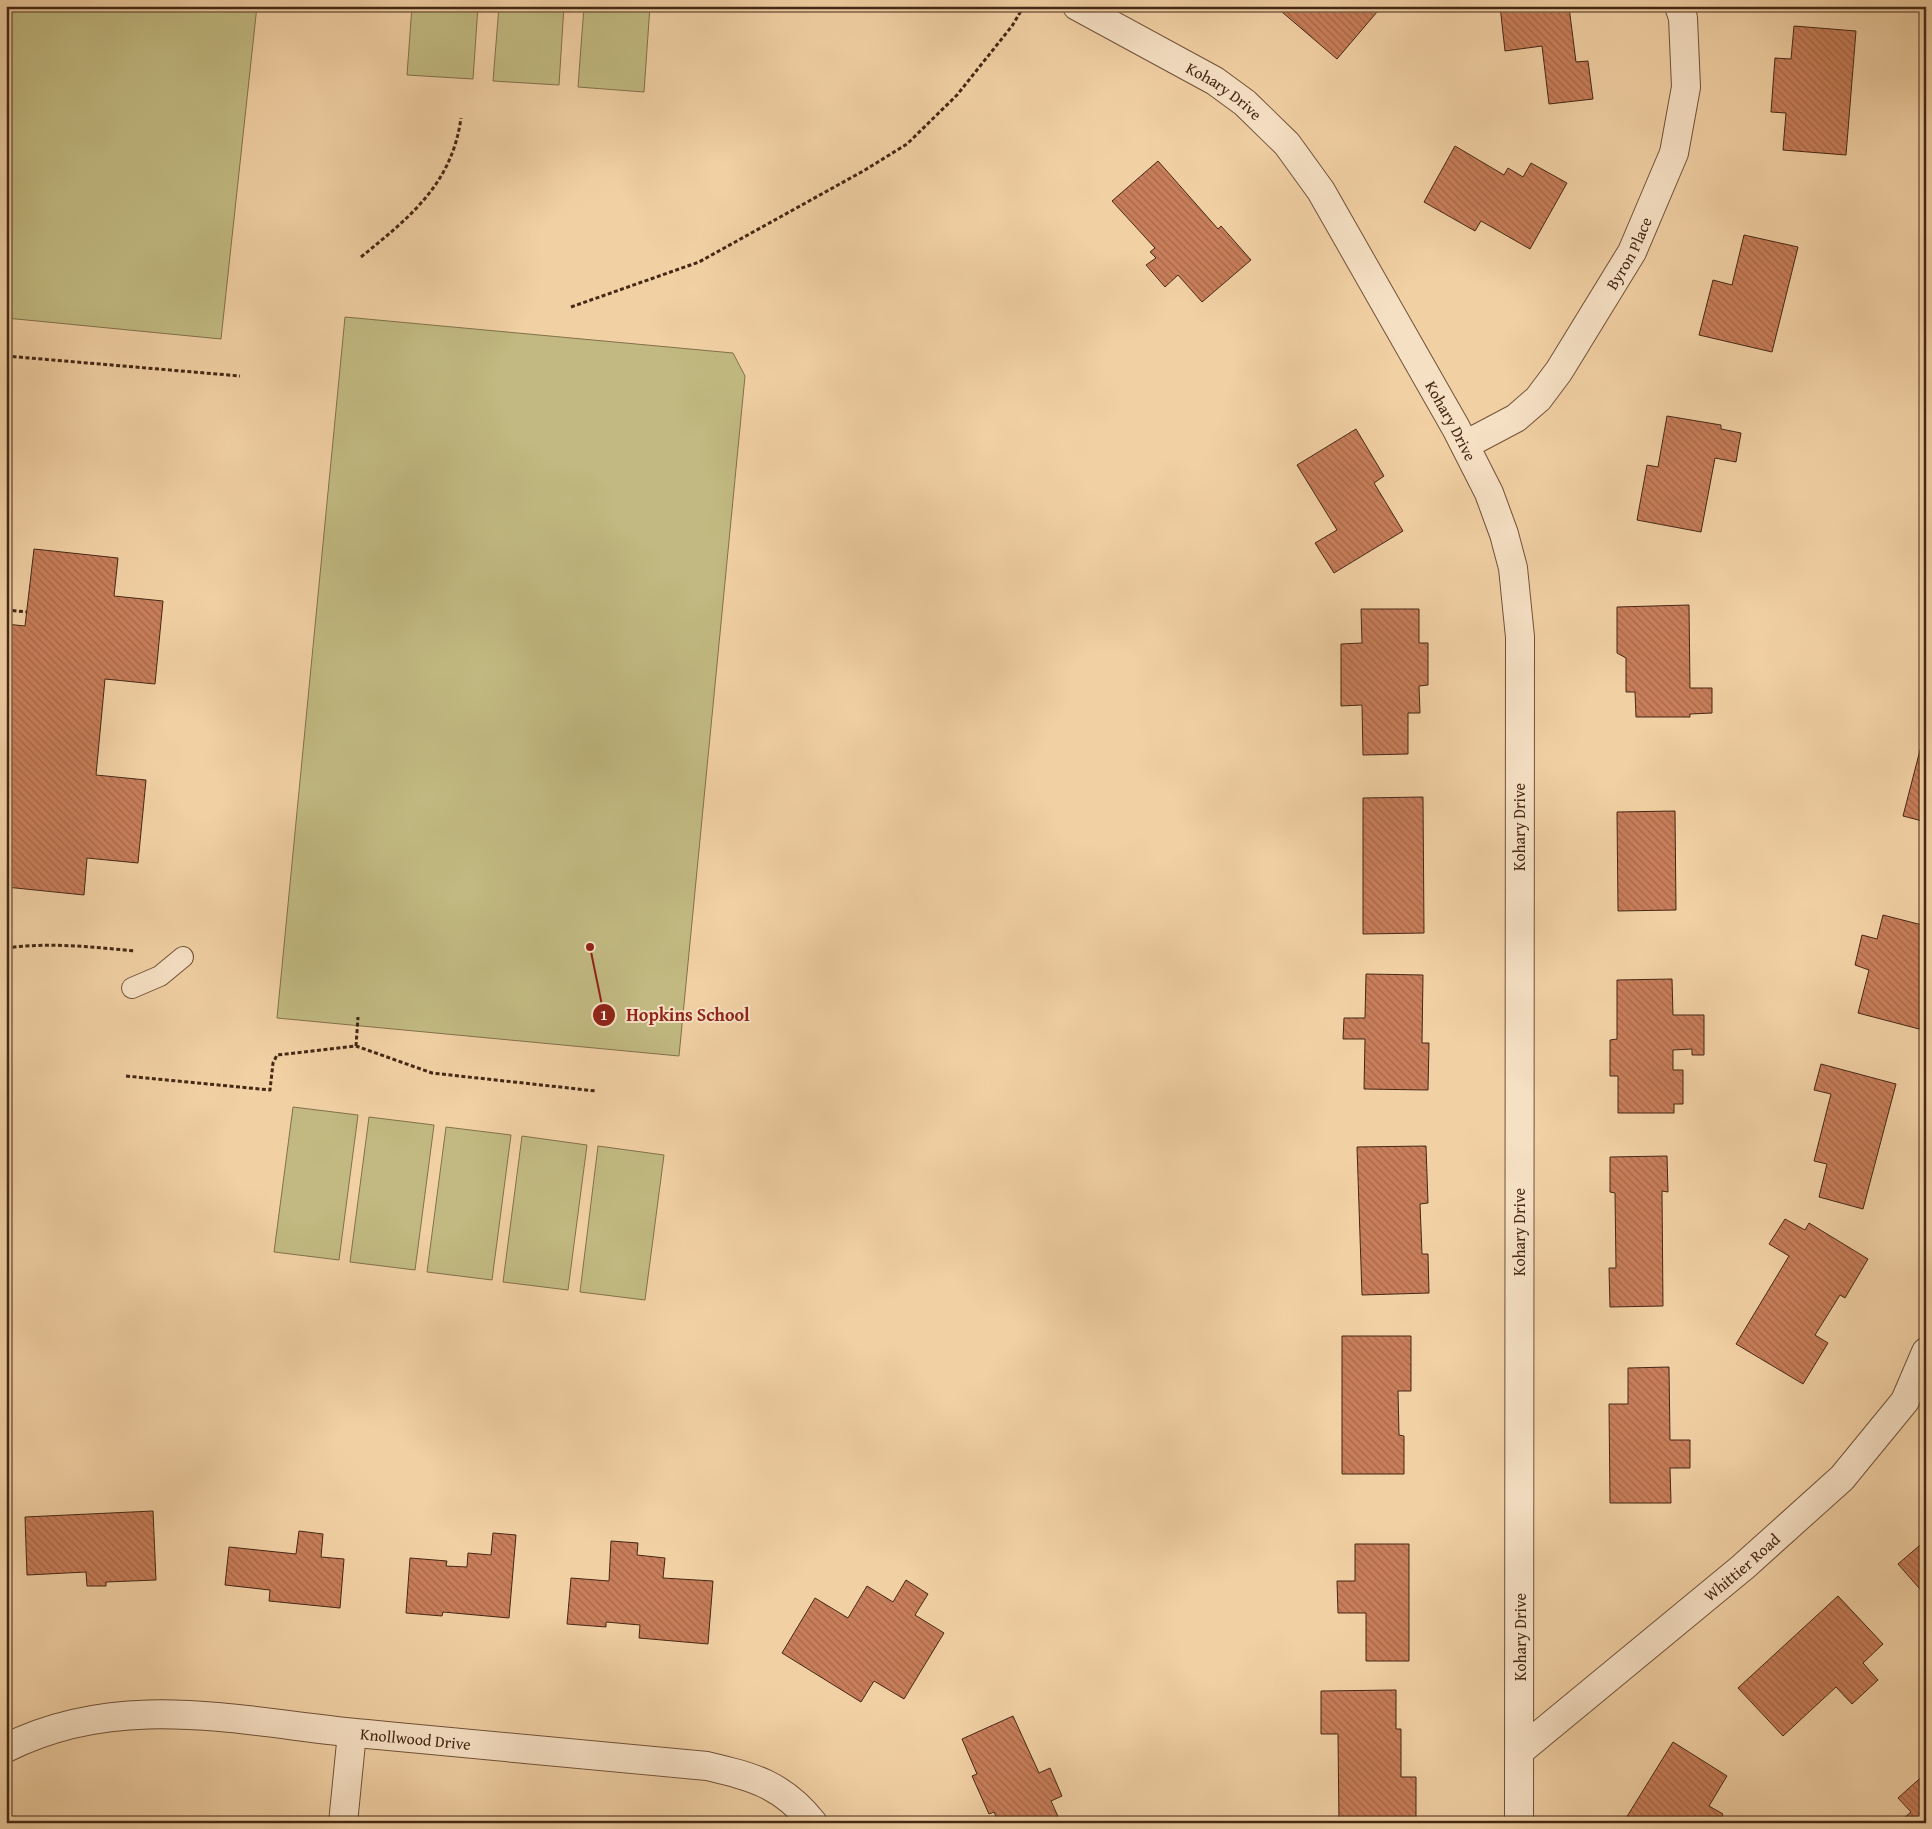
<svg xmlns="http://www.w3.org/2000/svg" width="1932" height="1829" viewBox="0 0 1932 1829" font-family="'Gentium Book Plus',serif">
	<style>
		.pitch { fill: #c1b981; stroke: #83704b }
		.building { fill: url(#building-back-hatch); stroke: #452815 }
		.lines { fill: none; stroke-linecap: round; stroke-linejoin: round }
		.service-casing { stroke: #705239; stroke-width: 22 }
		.minor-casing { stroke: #705239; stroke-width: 30 }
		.path { stroke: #452815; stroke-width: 3; stroke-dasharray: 4 2.5; stroke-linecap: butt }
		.service { stroke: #f6e0c4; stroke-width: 20 }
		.minor { stroke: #f6e0c4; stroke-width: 28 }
		.labels { text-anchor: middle; stroke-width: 4; stroke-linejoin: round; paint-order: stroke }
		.street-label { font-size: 16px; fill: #452815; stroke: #f6e0c4 }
		.leader { fill: none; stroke: #8f2418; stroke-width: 2 }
		.callout-dot { fill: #8f2418; stroke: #f6e0c4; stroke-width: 2 }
		.mark-label { font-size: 15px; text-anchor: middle; font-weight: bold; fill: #fff }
		.callout-label { font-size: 18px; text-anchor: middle; font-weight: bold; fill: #8f2418; stroke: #f6e0c4; stroke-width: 4; stroke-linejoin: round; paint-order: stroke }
	</style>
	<defs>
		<pattern id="building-back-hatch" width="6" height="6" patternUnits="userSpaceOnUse" patternTransform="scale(1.25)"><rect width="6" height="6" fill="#c87e5a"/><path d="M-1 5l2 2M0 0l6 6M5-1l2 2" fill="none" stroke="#a46749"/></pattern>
	</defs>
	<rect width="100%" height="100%" fill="#f1d0a4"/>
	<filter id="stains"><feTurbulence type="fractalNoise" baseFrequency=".004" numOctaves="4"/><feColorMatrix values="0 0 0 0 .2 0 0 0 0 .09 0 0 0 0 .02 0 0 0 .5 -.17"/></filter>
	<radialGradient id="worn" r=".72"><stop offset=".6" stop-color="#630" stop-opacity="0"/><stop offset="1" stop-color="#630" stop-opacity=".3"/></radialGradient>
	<path class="pitch" d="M6 6H257L221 339 6 318Z
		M412 6H478L473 79 407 75Z
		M499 6H564L559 85 493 81Z
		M584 6H650L644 92 578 87Z
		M345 317 733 353 745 376 679 1056 277 1018Z
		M293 1107 358 1115 339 1260 274 1252Z
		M369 1117 434 1125 415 1270 350 1262Z
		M446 1127 511 1135 492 1280 427 1272Z
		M522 1136 587 1145 568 1290 503 1282Z
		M598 1146 664 1155 645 1300 580 1292Z"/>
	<path class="building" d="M1275 6H1370L1377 12 1337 59Z
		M1500 6H1572L1569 7 1576 62 1588 61 1593 99 1549 104 1542 46 1505 51Z
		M1794 26 1856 31 1846 155 1783 150 1786 113 1771 112 1775 58 1791 59Z
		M1455 146 1504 175 1508 168 1523 177 1531 163 1567 183 1530 249 1481 221 1475 231 1424 202Z
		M1158 161 1218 229 1221 226 1251 260 1202 302 1178 275 1165 287 1146 265 1156 258 1150 252 1155 248 1112 201Z
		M1744 235 1798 247 1772 352 1699 335 1713 280 1732 285Z
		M1667 416 1721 425V429L1741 433 1736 462 1715 458 1701 532 1637 520 1647 465 1658 467Z
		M1356 429 1384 476 1374 483 1403 531 1334 573 1315 543 1337 530 1297 465Z
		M34 549 118 558 114 596 163 601 155 684 105 679 96 775 146 780 138 863 87 858 84 895 6 887V624L25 626Z
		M1689 605 1690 688H1712V713L1690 714V717H1636L1635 692H1626V658L1617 653V607Z
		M1361 609H1419V643H1428V685L1419 686 1420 713H1408V754L1363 755 1362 705 1341 706V644L1362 643Z
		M1926 727V822L1903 816Z
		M1423 797 1424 933 1363 934V798Z
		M1675 811 1676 910 1618 911 1617 812Z
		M1883 915 1926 926V953L1921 973 1926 975V1020L1923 1030 1858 1013 1869 970 1855 965 1862 935 1877 939Z
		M1366 974 1423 975 1422 1043H1429L1428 1090 1364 1089 1365 1039H1343L1344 1018H1365Z
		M1672 979 1673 1015H1704V1055H1692V1049L1673 1050V1070H1683V1104H1674V1113H1618V1076H1610V1040L1617 1039V980Z
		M1821 1064 1896 1084 1863 1209 1819 1197 1827 1164 1814 1161 1831 1094 1814 1090Z
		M1426 1146 1428 1203 1420 1204 1422 1254H1428L1429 1293 1362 1295 1357 1147Z
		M1667 1156 1668 1192 1662 1191 1663 1306 1610 1307 1609 1268H1616L1615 1193 1610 1192V1157Z
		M1785 1219 1805 1230 1809 1223 1868 1259 1845 1298 1840 1295 1815 1335 1828 1343 1803 1384 1736 1344 1789 1256 1769 1244Z
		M1342 1336H1411V1391H1398L1399 1435 1404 1436V1474H1342Z
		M1669 1367 1670 1440H1690V1468H1670L1671 1503H1610L1609 1404H1628V1368Z
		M153 1511 156 1580 106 1582V1586H87L86 1572 27 1575 25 1517Z
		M299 1531 323 1534 321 1557 344 1559 340 1608 269 1601 270 1590 225 1585 229 1547 296 1554Z
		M493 1533 516 1535 509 1618 443 1612 442 1616 406 1613 410 1558 447 1561 446 1566 467 1567 468 1553 491 1555Z
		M1926 1540V1596L1898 1564Z
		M611 1541 638 1543 637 1555 665 1558 663 1578 713 1581 708 1644 639 1638 640 1625 606 1622V1627L567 1624 571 1578 609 1581Z
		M1355 1544H1409V1661H1366V1613H1338L1337 1581H1355Z
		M906 1580 928 1594 915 1615 944 1633 904 1699 874 1681 861 1702 782 1653 815 1598 848 1618 867 1586 893 1602Z
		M1838 1596 1883 1644 1863 1663 1878 1680 1852 1704 1836 1687 1783 1736 1738 1688Z
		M1396 1690V1729H1401V1777H1416V1822L1339 1823 1338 1734H1321V1691Z
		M1013 1716 1039 1773 1050 1768 1062 1796 1051 1801 1061 1823H999L994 1812 989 1814 972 1776 977 1774 962 1739Z
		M1673 1742 1727 1776 1709 1806 1723 1814 1718 1823H1623Z
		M1926 1773V1823H1898L1911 1812 1898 1798Z"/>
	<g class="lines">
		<defs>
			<path id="service" d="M132 988 160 976 183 957"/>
			<g id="minor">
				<path id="s1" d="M1077 6 1215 81 1245 103 1287 144 1321 191 1456 428 1489 493 1504 534 1513 568 1520 637 1519 1823"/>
				<path id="s2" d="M1465 445 1516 418 1538 399 1559 371 1632 252 1674 153 1686 87 1683 18 1679 6"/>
				<path id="s3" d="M6 1748C123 1689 244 1723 367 1734 480 1745 593 1755 707 1766 753 1777 782 1784 813 1823"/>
				<path id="s4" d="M1520 1751 1743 1567 1842 1478 1905 1401 1926 1352"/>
				<path d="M343 1823 352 1733"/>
			</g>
		</defs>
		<use href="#service" class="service-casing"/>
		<use href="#minor" class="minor-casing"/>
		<path class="path" d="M361 257C410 217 452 184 461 118
			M571 307 699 262 865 170 907 144 957 95 1012 26 1024 6
			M6 356 240 376
			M6 610 27 612
			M6 948C50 942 92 947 135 951
			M356 1046 358 1017
			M126 1076 270 1090 273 1063 277 1055 356 1046 432 1073 596 1091"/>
		<use href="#service" class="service"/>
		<use href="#minor" class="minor"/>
	</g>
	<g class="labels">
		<g class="street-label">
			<text dy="6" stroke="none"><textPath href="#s1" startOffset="170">Kohary Drive</textPath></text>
			<text dy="6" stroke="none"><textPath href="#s2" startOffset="259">Byron Place</textPath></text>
			<text dy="6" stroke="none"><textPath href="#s1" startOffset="575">Kohary Drive</textPath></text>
			<text transform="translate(1519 827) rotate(-90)" y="6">Kohary Drive</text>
			<text transform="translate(1519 1232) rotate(-90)" y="6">Kohary Drive</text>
			<text dy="6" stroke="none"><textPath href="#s4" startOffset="288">Whittier Road</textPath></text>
			<text transform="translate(1520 1637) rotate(-90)" y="6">Kohary Drive</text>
			<text dy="6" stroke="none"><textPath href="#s3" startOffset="416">Knollwood Drive</textPath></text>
		</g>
	</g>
	<path class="leader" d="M590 947L604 1015"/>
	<g class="callout-dot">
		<circle cx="590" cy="947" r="5"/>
		<circle cx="604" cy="1015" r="12"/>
	</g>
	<g class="mark-label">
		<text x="604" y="1020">1</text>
	</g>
	<g class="callout-label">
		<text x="688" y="1021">Hopkins School</text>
	</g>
	<rect width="1932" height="1829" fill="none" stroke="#f1d0a4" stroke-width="25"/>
	<rect x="8" y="8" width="1917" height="1814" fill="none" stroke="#452815" stroke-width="2.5"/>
	<rect x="12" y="12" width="1907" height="1804" fill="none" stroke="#452815"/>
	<rect width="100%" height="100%" filter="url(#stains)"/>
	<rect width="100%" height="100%" fill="url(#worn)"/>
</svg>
